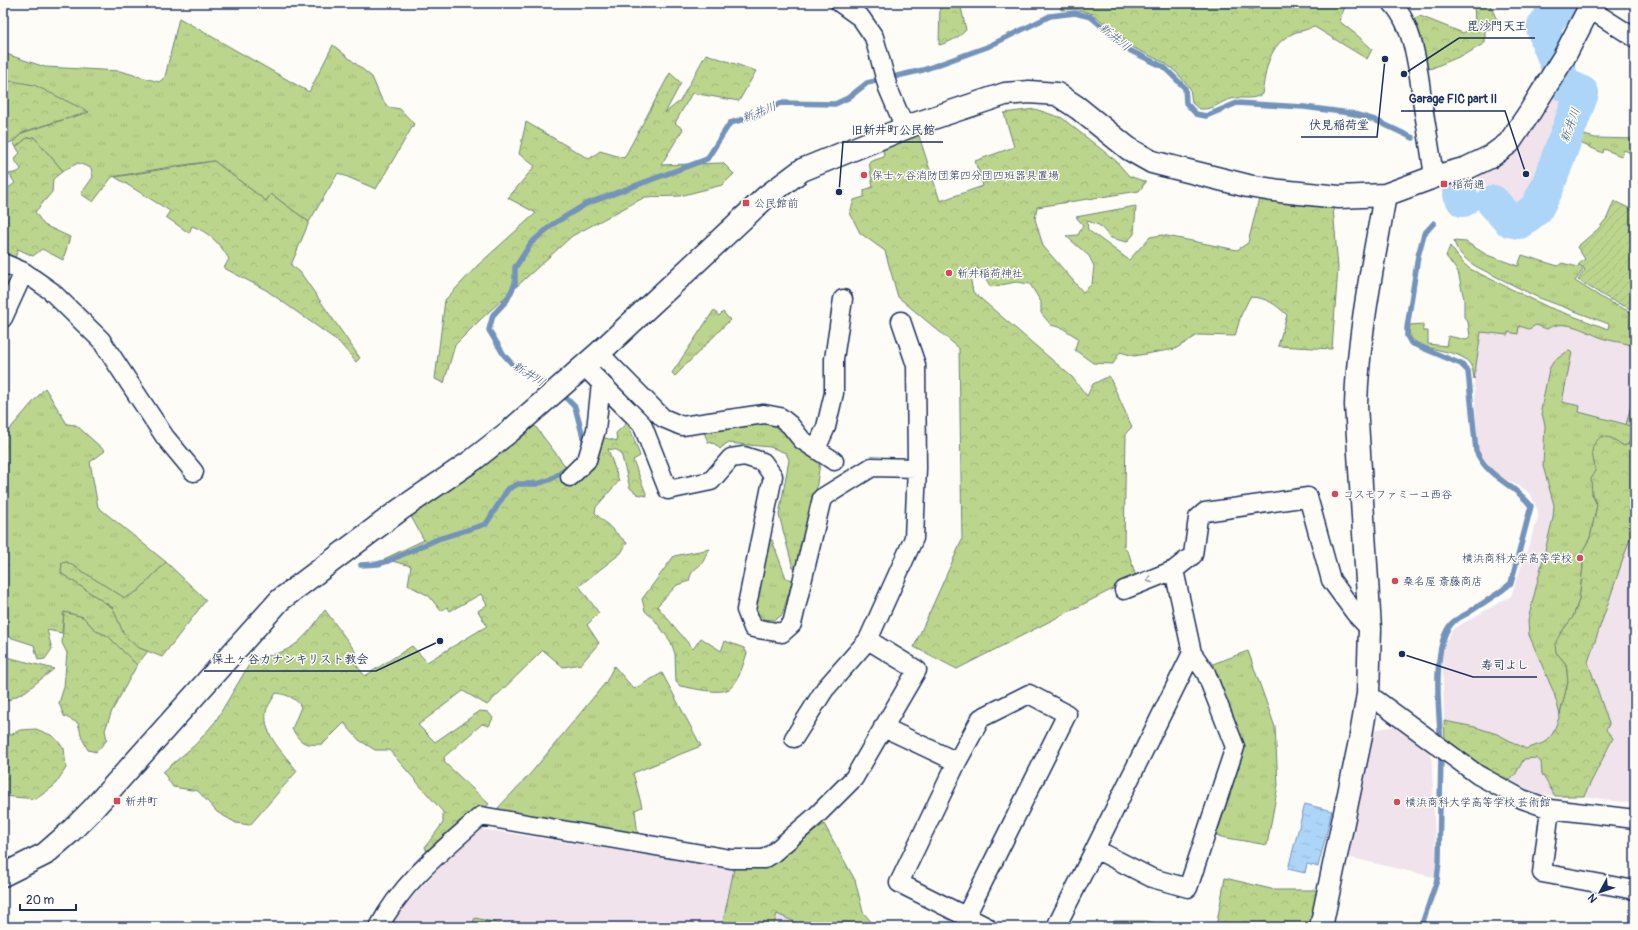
<svg xmlns="http://www.w3.org/2000/svg" width="1638" height="930" viewBox="0 0 1638 930" font-family="Pangolin,'Klee One',sans-serif">
	<style>
		.built { fill: #f0e3eb }
		.grass { fill: url(#grass-tufts); stroke: #6c8275 }
		.forest { fill: url(#forest-crowns); stroke: #6c8275 }
		.garden { fill: url(#garden-furrows); stroke: #6c8275 }
		.pitch { fill: #bcd58c; stroke: #6c8275 }
		.water { fill: url(#water-ripples); stroke: #7393ba }
		.lines { fill: none; stroke-linecap: round; stroke-linejoin: round }
		.stream { stroke: #7393ba; stroke-width: 5.5 }
		.river { stroke: #add5f8; stroke-width: 34 }
		.street-casing { stroke: #1b2f5e; stroke-width: 21 }
		.secondary-casing { stroke: #1b2f5e; stroke-width: 25 }
		.street { stroke: #fdfcf7; stroke-width: 18 }
		.secondary { stroke: #fdfcf7; stroke-width: 22 }
		.oneway { stroke: #8c96aa }
		.poi-dot { fill: #d1495b; stroke: #fdfcf7; stroke-width: 1.5 }
		.labels { text-anchor: middle; stroke-width: 3; stroke-linejoin: round; paint-order: stroke }
		.poi-label { font-size: 11px; fill: #1b2f5e; stroke: #fdfcf7; text-anchor: start }
		.water-label { font-size: 12px; font-style: italic; fill: #405884; stroke: #fdfcf7 }
		.leader { fill: none; stroke: #1b2f5e; stroke-width: 1.5 }
		.callout-dot { fill: #1b2f5e; stroke: #fdfcf7; stroke-width: 1.5 }
		.callout-label { font-size: 12px; text-anchor: middle; font-weight: bold; fill: #1b2f5e; stroke: #fdfcf7; stroke-width: 3; stroke-linejoin: round; paint-order: stroke }
	</style>
	<defs>
		<pattern id="grass-tufts" width="24" height="20" patternUnits="userSpaceOnUse"><rect width="24" height="20" fill="#bcd58c"/><path d="M3 7l-1-3M5 7V3M7 7l1-3M15 17l-1-3M17 17v-4M19 17l1-3" fill="none" stroke="#a1b77b"/></pattern>
		<pattern id="forest-crowns" width="20" height="18" patternUnits="userSpaceOnUse"><rect width="20" height="18" fill="#bcd58c"/><path d="M2 6a3 3 0 1 1 6 0M12 15a3 3 0 1 1 6 0" fill="none" stroke="#a1b77b"/></pattern>
		<pattern id="garden-furrows" width="10" height="10" patternUnits="userSpaceOnUse"><rect width="10" height="10" fill="#bcd58c"/><path d="M-1 1l2-2M0 10L10 0M9 11l2-2" fill="none" stroke="#a1b77b"/></pattern>
		<pattern id="water-ripples" width="26" height="14" patternUnits="userSpaceOnUse"><rect width="26" height="14" fill="#add5f8"/><path d="M2 4q2-2 4 0t4 0M15 11q2-2 4 0t4 0" fill="none" stroke="#94b7d7"/></pattern>
	</defs>
	<rect width="100%" height="100%" fill="#fdfcf7"/>
	<filter id="ink" filterUnits="userSpaceOnUse"><feTurbulence type="fractalNoise" baseFrequency=".025" numOctaves="2"/><feDisplacementMap in="SourceGraphic" scale="8" xChannelSelector="R" yChannelSelector="G"/><feConvolveMatrix kernelMatrix="1 2 1 2 8 2 1 2 1" color-interpolation-filters="sRGB"/></filter>
	<g filter="url(#ink)">
		<path class="built" d="M1553 88 1577 99 1546 184 1534 205 1525 214 1519 218 1514 217 1504 208 1498 200 1487 196 1491 193 1476 173Z
			M1491 280 1548 307 1608 329 1635 342V804L1584 796H1555L1523 791 1445 741 1442 658 1446 641 1453 629 1511 596 1538 519V511L1531 495 1524 489 1500 476 1489 467 1483 461 1478 450 1474 379 1481 332Z
			M1401 725 1431 747 1436 863 1434 877 1348 857 1374 730Z
			M481 829 763 873 870 927H389L392 920 447 859Z"/>
		<path class="grass" d="M179 18 309 92 333 45 372 77 381 98 388 107 400 109 414 124 376 189 338 173 309 222 271 194 266 201 214 161 176 166 112 177 93 202 81 194 93 177 91 168 78 163 63 171 34 137 27 138 16 147 13 142 22 133 88 112 12 81 3 84V53L45 67 120 71 159 82 165 77Z
			M1577 133 1595 138 1635 139V155L1624 150 1621 156 1604 149 1603 153 1580 143 1559 194 1557 195 1554 192Z
			M1454 241 1466 242 1487 255 1518 266 1522 255 1558 266 1562 263 1582 268 1583 270 1575 281 1607 301 1635 314V347C1625 342 1615 342 1605 339 1587 333 1565 317 1547 329L1536 325 1529 329 1519 326 1518 334 1508 332V335L1481 332 1474 379C1473 374 1473 368 1470 364 1459 347 1421 354 1409 335L1410 325 1423 324V331H1428V344L1446 346 1448 336 1466 340 1470 336 1468 322 1464 317V299L1458 272 1446 256 1450 246 1463 263 1470 269 1548 307 1608 329 1609 324 1537 297 1479 268C1469 263 1456 252 1454 241Z
			M714 310 719 316 723 312 730 320 675 376 672 373Z
			M1568 351 1572 352 1562 402 1580 406 1579 412 1632 426 1629 444 1624 446 1611 438 1592 451 1596 472 1592 494 1597 505 1590 538 1582 552 1583 567 1579 600 1573 617 1560 634 1556 652 1566 664 1568 682 1560 715 1554 693 1529 635 1528 620 1553 518 1554 505 1543 466 1545 425 1541 410 1549 369 1554 361Z
			M45 388 67 424 76 425 105 451 90 462 98 507 166 562 138 591 125 599 67 562 62 563 61 573 113 608 119 620 137 647 148 651 137 665 108 636 96 631 83 617 64 612 62 633 47 630 52 649 45 659 38 660 34 645 3 635V437Z
			M769 420 786 427 802 451 820 462 815 498 795 569 793 568 779 515 789 460 786 453 770 447 727 443 720 449 715 444 708 442 703 430Z
			M767 539 772 540 786 578 793 580 782 615 775 620 763 619 755 610Z
			M1248 651 1275 727 1278 785 1267 845 1216 836 1245 748 1210 665Z
			M614 666 634 689 662 673 701 746 633 773 642 807 635 810 638 836 499 811 498 808 531 773 606 682Z"/>
		<path class="forest" d="M940 3H960L966 30C958 38 950 42 939 45Z
			M1060 3H1243L1250 10 1265 3H1338L1345 7 1339 21 1358 36 1372 49 1367 59 1313 26C1307 31 1301 30 1294 33 1268 44 1266 70 1262 94 1252 101 1243 96 1231 99 1218 102 1216 110 1199 109L1192 103 1190 88 1176 72 1165 63 1132 47 1093 14 1076 9 1061 10Z
			M1474 3H1489L1499 24 1493 28 1485 30V43L1468 53 1430 69 1424 66 1410 21 1420 16 1463 33 1475 26Z
			M706 54 756 71 739 101 692 93 675 123 683 129 661 165 723 163 734 174 722 185 680 196 645 197 572 236 481 319 455 345 444 383 435 379 445 300 478 265 536 213 508 198 535 166 519 154 526 122 589 159 600 151 624 158 670 73 681 83 665 113 680 101Z
			M12 81 34 85 89 112C67 119 45 124 24 132 16 136 14 146 3 142V84Z
			M1035 109 1062 118 1116 161 1129 176 1146 182 1139 191 1037 207 1035 219 1043 246 1083 292 1092 284 1094 266 1089 256 1066 236 1078 235 1083 225 1076 217 1136 206 1134 234 1127 242 1111 238 1099 225 1087 221 1088 230 1129 260 1150 237 1162 235 1237 250 1248 243 1259 198 1333 207 1338 268 1332 349 1278 346 1287 315C1274 303 1267 298 1250 297L1241 315 1235 336 1198 335 1175 349 1134 356 1120 352 1113 364 1093 363 1075 350 1078 338 1062 328 1051 325 1041 313V302L1030 284 1016 282 991 287 978 268 969 271 973 292 1072 377 1087 396 1093 384 1109 376 1132 427 1126 433 1124 547 1129 554 1136 577 957 669 914 647 962 540 959 348 898 297 885 251 860 233 850 213 854 200 864 197V190L873 187 869 162 884 157 882 144 918 133 940 201 983 186 975 161 1014 147 1004 113Z
			M34 137 63 171 53 179 52 192 35 212 44 225 70 237 63 260 42 249 33 256 18 249 14 262 3 257V192L15 183 9 174 18 172 21 169 14 159 20 153 16 147 27 138Z
			M214 161 266 201 271 194 309 222 291 265 300 272 360 358 356 362 339 342 318 327 266 290 224 268 229 259C220 244 209 232 192 226L189 233 166 217 170 211 115 177Z
			M1635 390V524L1588 662 1609 724 1606 730 1613 738 1584 796H1555L1542 774 1541 762 1536 758 1524 759 1515 775 1508 782 1445 741 1444 721 1475 727 1497 734 1526 749 1546 742 1553 733 1560 715 1568 682 1566 664 1556 652 1555 644 1560 634 1573 617 1579 600 1583 567 1582 552 1590 538 1597 505 1592 494 1591 479 1596 471C1593 456 1587 447 1602 436L1611 438 1624 446 1629 444 1632 426 1626 425Z
			M627 423 630 428 640 456 633 460 647 496 637 494 630 488 621 453 617 450 608 449 619 481 596 507 595 513 627 543 621 553 579 586 599 613 587 625 599 643 581 664 563 667 543 650 487 705 463 691 418 725 435 742 480 711 488 712 493 718 489 726 482 724 444 757 445 763 489 804 428 854 425 847 443 823V812L389 750H375L359 740 344 723 323 744C305 745 302 745 292 729L301 707C297 698 285 694 276 693 273 699 267 706 266 712 263 736 284 753 297 771L250 825 236 823 217 812 198 791 173 787 163 772 196 744 215 722 250 663C263 655 273 656 286 650 302 643 315 624 325 610L355 651 354 662 365 676 412 646 427 662 487 626 478 611 487 605 481 594 450 611 447 607 441 611 429 596 408 585 411 566 384 559 424 540 409 513 474 474 535 426 566 467 559 471 568 480 597 436 617 441 616 433Z
			M710 549C705 554 706 558 702 563 695 571 692 568 689 581L677 585 657 606 693 649 701 638 721 651 725 641 744 648 747 653C744 662 738 684 729 689 719 695 692 688 680 686L676 682 675 654 671 642 654 619 645 611 642 599 674 556Z
			M67 562 125 598 138 591 166 562 206 600 162 657 137 647 124 635 113 608 61 573 62 563Z
			M64 612 83 617 96 631 108 636 137 665 112 711 105 730 107 740 96 752 88 750 82 738 78 723 64 716 59 703 64 687 67 653 62 643Z
			M3 656 54 669 26 691 3 703Z
			M36 729 53 736 64 748 66 768 54 786 36 799 3 796V739L20 730Z
			M824 824 855 880 863 912 873 924 879 927H806L777 914 773 927H722L735 864 770 865Z
			M1225 878 1275 890H1320L1309 927H1216Z
			M1114 921H1147L1170 927H1112Z"/>
		<path class="garden" d="M1614 201 1635 211V311L1609 299 1578 280 1585 270 1583 267 1578 265 1585 259 1577 247 1598 229 1607 218Z"/>
		<path class="pitch" d="M475 918 514 927H471Z"/>
		<path class="water" d="M1305 804 1332 811 1318 867 1307 864 1305 873 1288 869Z"/>
		<g class="lines">
			<path class="stream" d="M1458 205 1463 200
				M1434 223 1424 234 1418 256 1407 328V336L1411 343 1461 364 1468 371 1476 451C1490 481 1513 482 1531 506L1511 583C1498 595 1482 603 1468 613 1463 616 1456 619 1452 623 1431 645 1439 714 1441 744
				M553 388 513 365 504 355 489 330 493 315 507 300 515 284V268L531 243 553 224 586 204 707 159 730 123 762 114 780 103 835 104 848 98 867 83 923 70 987 47 1050 16 1075 13 1091 17 1129 50 1164 67 1185 88 1186 103 1196 114 1206 116 1237 103 1304 107 1350 113 1375 120 1413 138
				M561 393 575 407 585 444
				M361 565 378 564 388 561 438 539 486 524 508 489 518 484H537L549 480 569 468
				M1421 927 1437 880 1439 861 1441 752"/>
			<path class="river" d="M1460 194 1463 200
				M1493 202 1509 220 1519 222 1536 209 1547 188 1582 93 1564 84 1543 28 1551 16 1564 3"/>
			<defs>
				<path id="street" d="M840 3 861 18 874 37 888 88 905 128
					M1392 3C1415 27 1419 75 1423 107 1427 130 1431 154 1434 177
					M1588 8 1635 38
					M3 263 24 272 51 291 101 340 165 437 194 472
					M3 318 24 272
					M901 321 916 365 917 468
					M599 353 663 418 682 426 764 414 780 417 790 425 802 440 834 461
					M584 366 642 424 668 490 711 481 731 458 744 456 763 462 773 476 746 610 753 628 782 633 792 624 822 498 872 467 917 468 914 538 868 640 825 689 794 738
					M816 449 826 427 834 393V359L843 299
					M570 477 587 460 596 430 601 383
					M1124 590 1174 570
					M1368 694 1478 775 1522 799 1550 809 1635 819
					M883 727 957 762 899 883 987 927
					M957 762 981 718 1029 694 1067 714 966 916
					M1550 809 1542 873 1635 890
					M1095 849 1192 653
					M379 927C402 882 444 849 481 816L731 859H764L772 854 816 816 854 778 917 670 868 640
					M1056 927 1095 849 1152 878 1188 888 1235 747 1206 673 1192 653 1174 570 1193 555 1198 518 1205 512 1308 497 1331 580 1355 613 1370 629"/>
				<path id="secondary" d="M3 875 45 854 69 833 92 810 280 600 401 509 473 460 510 431 599 353 767 196 802 170 915 124 1005 94 1029 92 1057 94 1078 108 1129 149 1152 162 1248 186 1280 191 1339 197 1385 195 1434 177 1467 168 1490 157 1509 143 1528 115 1564 57 1592 3
					M1321 927 1360 741 1368 694 1370 629 1356 405C1358 334 1373 265 1385 195"/>
			</defs>
			<use href="#street" class="street-casing"/>
			<use href="#secondary" class="secondary-casing"/>
			<use href="#street" class="street"/>
			<use href="#secondary" class="secondary"/>
		</g>
		<defs><path id="oneway-chevron" d="M-2-3.5L2.5 0L-2 3.5" fill="none" stroke-width="1.6" stroke-linecap="round" stroke-linejoin="round"/></defs>
		<use class="oneway" href="#oneway-chevron" transform="translate(1149 580) rotate(158)"/>
	</g>
	<g class="poi-dot">
		<circle cx="864" cy="175" r="4"/>
		<rect x="1440" y="180" width="8" height="8" rx="2"/>
		<rect x="742" y="199" width="8" height="8" rx="2"/>
		<circle cx="949" cy="273" r="4"/>
		<circle cx="1335" cy="494" r="4"/>
		<circle cx="1580" cy="558" r="4"/>
		<circle cx="1395" cy="581" r="4"/>
		<rect x="113" y="797" width="8" height="8" rx="2"/>
		<circle cx="1397" cy="802" r="4"/>
	</g>
	<g class="labels">
		<g class="poi-label">
			<text x="872" y="179">保士ヶ谷消防団第四分団四班器具置場</text>
			<text x="1452" y="188">稲荷通</text>
			<text x="754" y="207">公民館前</text>
			<text x="957" y="277">新井稲荷神社</text>
			<text x="1343" y="498">コスモファミーユ西谷</text>
			<text x="1572" y="562" text-anchor="end">横浜商科大学高等学校</text>
			<text x="1403" y="585">桑名屋 斎藤商店</text>
			<text x="125" y="805">新井町</text>
			<text x="1405" y="806">横浜商科大学高等学校 芸術館</text>
		</g>
		<g class="water-label">
			<text transform="translate(1115 37) rotate(39)" y="4">新井川</text>
			<text transform="translate(759 112) rotate(-21)" y="4">新井川</text>
			<text transform="translate(1570 125) rotate(-70)" y="4">新井川</text>
			<text transform="translate(529 374) rotate(32)" y="4">新井川</text>
		</g>
	</g>
	<path class="leader" d="M1404 74L1459 38H1535M1526 174L1505 111H1401M1385 59L1377 137H1301M839 192L843 142H943M440 641L376 671H204M1402 654L1473 677H1537"/>
	<g class="callout-dot">
		<circle cx="1404" cy="74" r="4"/>
		<circle cx="1526" cy="174" r="4"/>
		<circle cx="1385" cy="59" r="4"/>
		<circle cx="839" cy="192" r="4"/>
		<circle cx="440" cy="641" r="4"/>
		<circle cx="1402" cy="654" r="4"/>
	</g>
	<g class="callout-label">
		<text x="1497" y="30">毘沙門天王</text>
		<text x="1453" y="103">Garage FIC part II</text>
		<text x="1339" y="129">伏見稲荷堂</text>
		<text x="893" y="134">旧新井町公民館</text>
		<text x="290" y="663">保土ヶ谷カナンキリスト教会</text>
		<text x="1505" y="669">寿司よし</text>
	</g>
	<rect width="1638" height="930" fill="none" stroke="#fdfcf7" stroke-width="16"/>
	<rect x="8" y="8" width="1622" height="914" fill="none" stroke="#1b2f5e" stroke-width="1.5" filter="url(#ink)"/>
	<g transform="translate(1600 892) rotate(230)" stroke="#fdfcf7" stroke-width="3" paint-order="stroke">
	<path d="M0-3L7 15L0 10L-7 15Z" fill="#1b2f5e"/>
	<text y="-6" font-size="11" font-weight="bold" text-anchor="middle" fill="#1b2f5e">N</text>
	</g>
	<path d="M20 904v6h56v-6" fill="none" stroke="#1b2f5e" stroke-width="2"/>
	<text x="26" y="904" font-size="12" fill="#1b2f5e" stroke="#fdfcf7" stroke-width="3" paint-order="stroke">20 m</text>
</svg>
